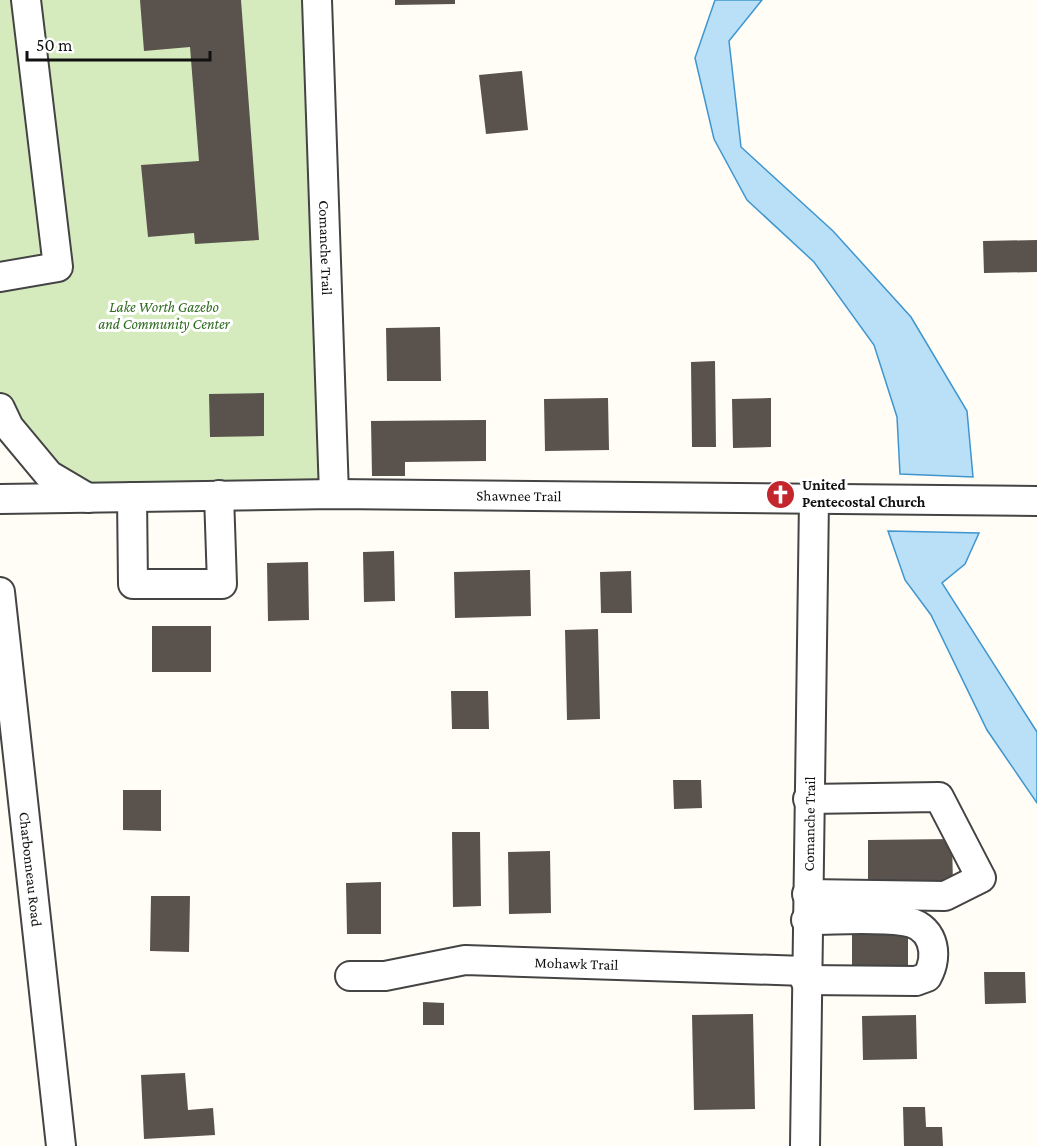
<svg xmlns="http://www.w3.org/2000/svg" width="1037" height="1146" viewBox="0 0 1037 1146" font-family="'Crimson Pro',serif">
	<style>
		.park { fill: #d5ebbd }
		.water { fill: #b9e0f7; stroke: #3f96cf; stroke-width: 1.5 }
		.building { fill: #5a524d }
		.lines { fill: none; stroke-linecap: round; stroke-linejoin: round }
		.minor-casing { stroke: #444; stroke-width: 32 }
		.minor { stroke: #fff; stroke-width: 28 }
		.labels { text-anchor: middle; stroke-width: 6; stroke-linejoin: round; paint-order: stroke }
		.street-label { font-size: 15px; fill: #111; stroke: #fff }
		.park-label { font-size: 15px; font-style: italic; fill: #2f6b1f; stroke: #fff }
		.poi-label { font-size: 15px; font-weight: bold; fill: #111; stroke: #fff; text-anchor: start }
	</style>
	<rect width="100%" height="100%" fill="#fffdf5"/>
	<path class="park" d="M0 0H319L334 494 88 498 0 403Z"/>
	<path class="water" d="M715 0H762L729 41 741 147 833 231 911 317 967 411 973 477 900 474 897 417 874 345 814 262 747 200 714 139 695 58Z
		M888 531 979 533 965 564 942 583 1037 732V803L987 730 931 615 905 580Z"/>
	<path class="building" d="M140 0H241L259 240 195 244 194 233 148 237 141 165 199 161 190 47 144 51Z
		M395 0H455V4L395 5Z
		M522 71 528 130 486 134 479 75Z
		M1037 240V272L984 273 983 241Z
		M440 327 441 381H387L386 328Z
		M715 361 716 447H692L691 362Z
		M264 393V436L210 437 209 394Z
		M608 398 609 450 545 451 544 399Z
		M771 398V447L733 448 732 399Z
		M486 420V461L405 462V476H372L371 421Z
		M394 551 395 601 364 602 363 552Z
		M308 562 309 620 268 621 267 563Z
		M530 570 531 616 455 618 454 572Z
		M631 571 632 613H601L600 572Z
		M152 626H211V672H152Z
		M598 629 600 719 567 720 565 630Z
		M451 691H488L489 729H452Z
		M673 780H701L702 808 674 809Z
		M123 790H161V831L123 830Z
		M452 832H480L481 906 453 907Z
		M952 839 953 886 868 887V840Z
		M550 851 551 913 509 914 508 852Z
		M381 882V934H347L346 883Z
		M151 896H190L189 952 150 951Z
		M908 932V969L852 970V933Z
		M984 972H1025L1026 1003 985 1004Z
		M423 1002 444 1003V1025H423Z
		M753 1014 755 1109 694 1110 692 1015Z
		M916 1015 917 1059 863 1060 862 1016Z
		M185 1073 188 1110 213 1108 215 1135 144 1139 141 1075Z
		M903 1107H925L926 1127H942L943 1146H904Z"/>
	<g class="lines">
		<defs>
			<g id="minor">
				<path id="s1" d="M317 0 334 494"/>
				<path d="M0 277 58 267 26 0"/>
				<path d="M0 408 9 427 49 475 88 498"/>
				<path d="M132 497 133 584H222L219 495"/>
				<path id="s2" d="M0 499 334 494 1037 501"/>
				<path id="s3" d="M0 592 61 1146"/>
				<path d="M807 894 945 896 981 878 939 797 808 799"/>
				<path id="s4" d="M350 976H385L465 960 805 971"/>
				<path d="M805 980 916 981 927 977C940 954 933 924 903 921 872 917 838 920 806 920"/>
				<path id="s5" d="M805 1146 814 500"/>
			</g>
		</defs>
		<use href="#minor" class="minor-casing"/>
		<use href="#minor" class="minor"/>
	</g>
	<defs>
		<symbol id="church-disc" viewBox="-11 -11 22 22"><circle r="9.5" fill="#c4262e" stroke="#fff"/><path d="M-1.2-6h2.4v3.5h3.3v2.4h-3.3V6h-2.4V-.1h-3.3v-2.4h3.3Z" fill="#fff"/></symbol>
	</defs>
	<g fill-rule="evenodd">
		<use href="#church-disc" x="764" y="478" width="33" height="33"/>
	</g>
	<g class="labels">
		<g class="street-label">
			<text dy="5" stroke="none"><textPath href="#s1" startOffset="248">Comanche Trail</textPath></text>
			<text dy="5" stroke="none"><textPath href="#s2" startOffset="519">Shawnee Trail</textPath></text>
			<text dy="5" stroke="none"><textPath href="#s5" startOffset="322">Comanche Trail</textPath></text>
			<text dy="5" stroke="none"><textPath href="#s3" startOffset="279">Charbonneau Road</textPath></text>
			<text dy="5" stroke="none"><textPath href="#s4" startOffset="228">Mohawk Trail</textPath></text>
		</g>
		<g class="park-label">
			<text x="164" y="312">Lake Worth Gazebo<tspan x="164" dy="17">and Community Center</tspan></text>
		</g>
		<g class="poi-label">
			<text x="802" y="490">United<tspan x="802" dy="17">Pentecostal Church</tspan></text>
		</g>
	</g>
	<path d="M27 51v9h183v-9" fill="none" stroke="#111111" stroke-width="3"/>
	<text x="36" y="51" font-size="18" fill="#111111" stroke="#ffffff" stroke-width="4.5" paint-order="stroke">50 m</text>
</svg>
